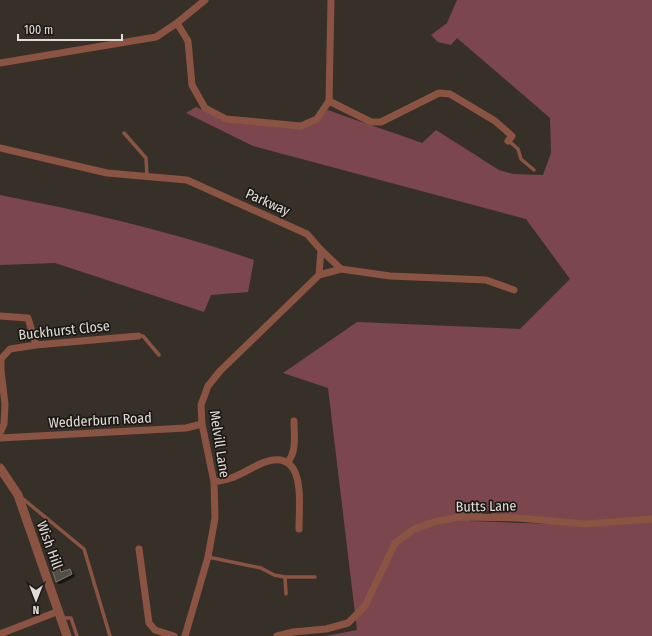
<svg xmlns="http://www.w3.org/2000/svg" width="652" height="636" viewBox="0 0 652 636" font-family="'Fira Sans Condensed',sans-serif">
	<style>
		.green { fill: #7c464f; fill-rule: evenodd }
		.building { fill: #514f44; stroke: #7b786d; filter: url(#shadow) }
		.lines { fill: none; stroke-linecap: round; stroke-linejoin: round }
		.service { stroke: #8b5341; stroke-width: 3.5 }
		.minor { stroke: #8b5341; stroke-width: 7 }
		.tertiary { stroke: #8b5341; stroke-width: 9 }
		.labels { text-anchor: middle; stroke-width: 3.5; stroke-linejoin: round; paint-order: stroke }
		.street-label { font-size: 14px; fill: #e1dcd8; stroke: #1c1915 }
	</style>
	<defs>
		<filter id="shadow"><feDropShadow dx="2.5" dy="2.5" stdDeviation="0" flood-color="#0009"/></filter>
	</defs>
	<rect width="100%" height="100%" fill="#373028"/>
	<path class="green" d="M457 0H652V636H326L357 630 328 388 283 373 357 322 520 329 570 279 526 219 253 146 186 113 196 107 226 121 308 123 328 110C359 122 390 131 422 143L436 130 499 170 513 174 543 175 551 153 550 118 457 38 451 45 438 42 431 35 447 23ZM489 510 492 514 551 524 469 521Z
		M0 195C86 212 171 231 254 260L248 292 211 295 204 312 55 263 0 265Z"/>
	<path class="building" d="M58 563 61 572 70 569 72 574 56 582 51 566Z"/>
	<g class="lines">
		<path class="service" d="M124 133 146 158 147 176
			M509 141 518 149 521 159 534 170
			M138 336H143L159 355
			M22 498 84 549 110 636
			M208 557 261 568 274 575 285 577 286 594
			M285 577H315
			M61 618H71L77 636"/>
		<path class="minor" d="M177 23 188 41 192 85 205 108 226 119 301 126 317 119 329 101 331 0
			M0 63 156 37 177 23 205 0
			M329 101 371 122H381L439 93 450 94 495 121 512 136 508 141
			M0 148 107 173 187 180 307 234 321 250 341 269 390 276 486 280 514 290
			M319 275 321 250
			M0 316 28 318 36 345
			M0 433 4 424 5 404 1 371V359L10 349 36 345 138 336
			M0 438 186 428 202 424
			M288 462C297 450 294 436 294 421
			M214 482C236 479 241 473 260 464 307 444 299 501 299 529
			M139 549 149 623 155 630 174 636
			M0 634 59 611
			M185 636 208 557 215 518 214 482 202 424 201 405 208 386 220 371 319 275 341 269
			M277 636 293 632 326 629 348 623 365 606 395 543 414 529 434 522 459 517 518 518 586 524 652 519"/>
		<path class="tertiary" d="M0 468 18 495 67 636"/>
	</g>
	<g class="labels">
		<g class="street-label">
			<text transform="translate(268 202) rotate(24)" y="5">Parkway</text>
			<text transform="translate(64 330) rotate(-6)" y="5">Buckhurst Close</text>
			<text transform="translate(100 420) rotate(-3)" y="5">Wedderburn Road</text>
			<text transform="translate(220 444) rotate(81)" y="5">Melvill Lane</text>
			<text transform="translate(486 506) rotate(-1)" y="5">Butts Lane</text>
			<text transform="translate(50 545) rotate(70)" y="5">Wish Hill</text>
		</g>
	</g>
	<g transform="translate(36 600) rotate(180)" stroke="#1c1915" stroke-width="3" paint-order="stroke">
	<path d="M0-3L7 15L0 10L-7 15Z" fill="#e1dcd8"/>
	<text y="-6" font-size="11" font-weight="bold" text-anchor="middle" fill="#e1dcd8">N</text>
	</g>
	<path d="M18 34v6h104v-6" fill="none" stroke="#e1dcd8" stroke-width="2"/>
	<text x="24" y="34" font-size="12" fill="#e1dcd8" stroke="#1c1915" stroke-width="3" paint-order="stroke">100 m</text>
</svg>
